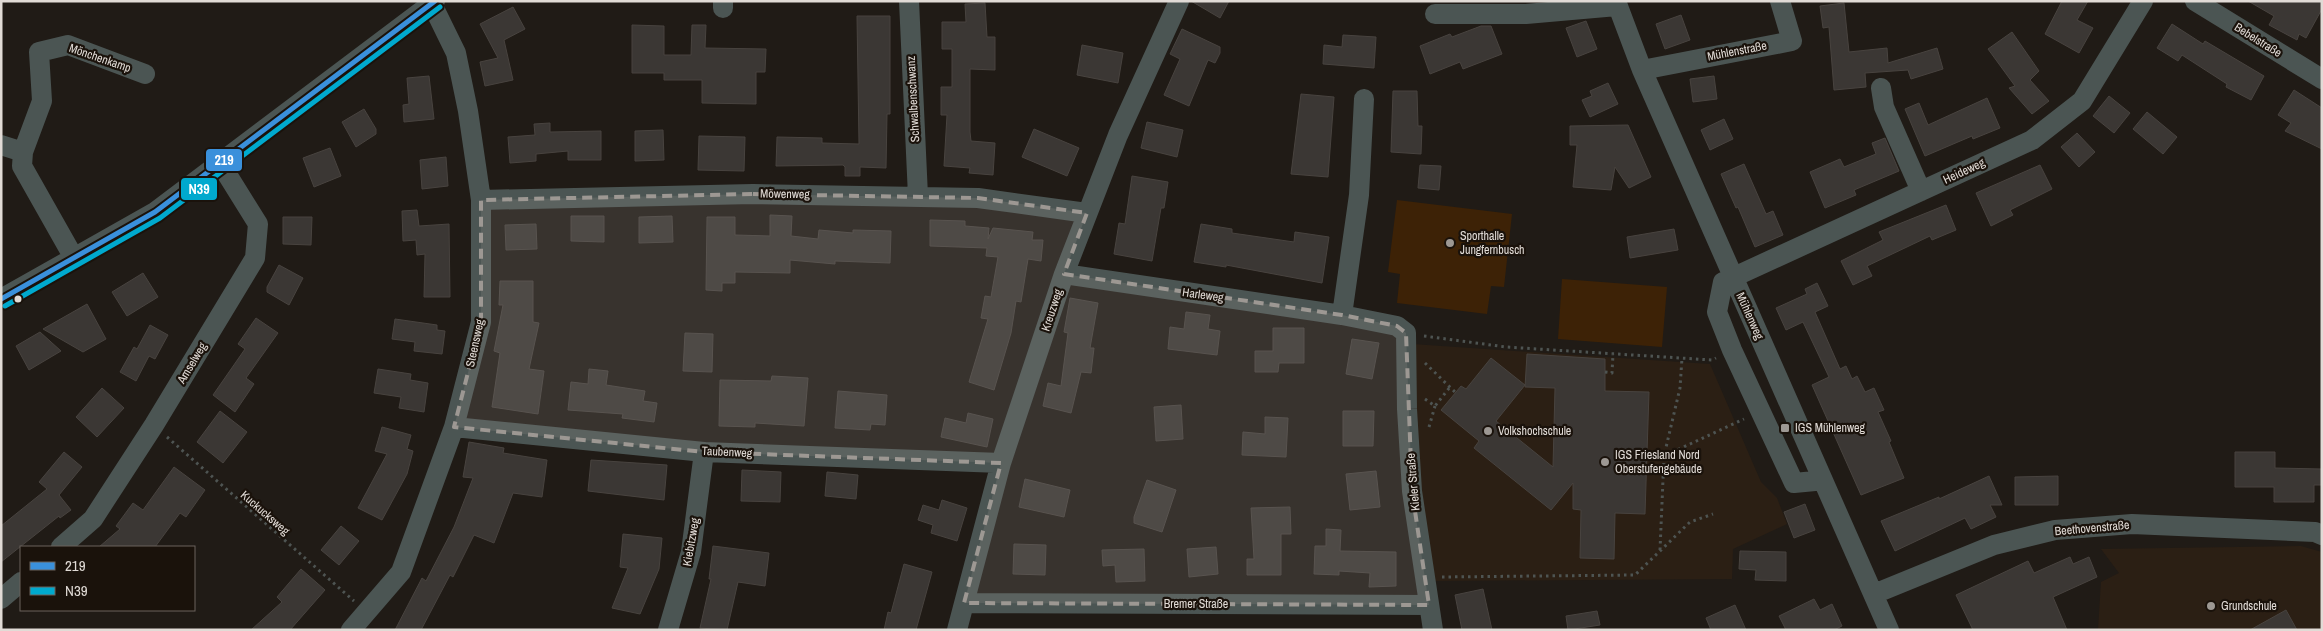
<svg xmlns="http://www.w3.org/2000/svg" width="2323" height="631" viewBox="0 0 2323 631" font-family="'Archivo Narrow',sans-serif">
	<style>
		.built { fill: #2b1f14 }
		.green { fill: #3d2206 }
		.building { fill: #3b3734; stroke: #48433f }
		.lines { fill: none; stroke-linecap: round; stroke-linejoin: round }
		.path { stroke: #4e5452; stroke-width: 3; stroke-dasharray: 2.5 4; stroke-linecap: butt }
		.minor { stroke: #4b5553; stroke-width: 20 }
		.bus-1-casing { stroke: #1a120b; stroke-width: 9 }
		.bus-2-casing { stroke: #1a120b; stroke-width: 9 }
		.bus-1 { stroke: #3a90db; stroke-width: 5 }
		.bus-2 { stroke: #00a9ce; stroke-width: 5 }
		.marked { fill: #9d9893; fill-opacity: 0.2; stroke: #9d9893; stroke-width: 4; stroke-dasharray: 10 6; stroke-linejoin: round }
		.poi-dot { fill: #9d9893; stroke: #1a120b; stroke-width: 2 }
		.bus-dot { fill: #e1dbd6; stroke: #1a120b; stroke-width: 2 }
		.labels { text-anchor: middle; stroke-width: 4.5; stroke-linejoin: round; paint-order: stroke }
		.street-label { font-size: 12px; fill: #e1dbd6; stroke: #1a120b }
		.poi-label { font-size: 12px; fill: #e1dbd6; stroke: #1a120b; text-anchor: start }
		.line-badge { stroke: #1a120b; stroke-width: 2 }
		.badge-label { font-size: 14px; text-anchor: middle; font-weight: bold; fill: #fff }
	</style>
	<rect width="100%" height="100%" fill="#201b16"/>
	<path class="built" d="M1412 344 1710 364 1761 482 1777 498 1787 524 1733 549 1732 579 1430 581 1419 499Z
		M2301 546 2322 552V630H2098L2101 582 2119 573 2101 549Z"/>
	<path class="green" d="M1397 200 1512 214 1504 287 1491 286 1487 314 1397 303 1400 274 1388 272Z
		M1562 279 1667 287 1662 347 1558 339Z"/>
	<path class="building" d="M1191 1H1229L1220 18Z
		M2062 1H2088L2077 20 2093 28 2079 53 2045 34Z
		M2248 1H2322V9L2306 38 2299 34 2297 40 2269 25 2274 16Z
		M985 3 987 37H995V70L970 69V132L971 141 995 143 993 175 969 173 970 168 944 166 947 115H941V87H952V49H942V22H966L965 4Z
		M1844 3 1849 52 1887 48 1888 63 1937 48 1943 69 1911 79 1908 70 1865 73 1866 87 1834 90 1829 27 1823 28 1820 6Z
		M513 7 525 29 504 40 513 80 485 86 480 62 498 58 480 24Z
		M1681 15 1690 40 1665 49 1656 24Z
		M857 16H890V114H887L886 168 860 167V176H845V167L843 165 776 166 777 137 822 138V143L859 144Z
		M1586 21 1597 49 1577 57 1566 28Z
		M2172 24 2203 44 2205 41 2264 76 2251 100 2226 87 2227 84 2182 55 2178 61 2157 48Z
		M632 25 664 26V55H691L692 25H706L705 48 766 49 765 72H756V104L702 103V80H664V73H632Z
		M1481 26H1491L1502 54 1463 69 1460 62 1430 74 1420 46 1450 34 1452 37Z
		M1182 29 1220 47V53L1215 63 1208 60 1189 106 1164 95 1180 59 1170 54Z
		M2012 32 2039 71 2030 80 2049 101 2032 114 2009 88 2015 86 1988 49Z
		M1343 35 1376 37 1374 68 1323 64 1324 45 1342 47Z
		M1082 45 1123 53 1118 83 1077 75Z
		M429 76 434 119 404 122 403 105 409 104 407 78Z
		M1714 76 1717 99 1693 102 1690 79Z
		M1608 83 1618 104 1590 117 1582 100 1592 96 1590 91Z
		M2294 90 2322 108V149L2285 131 2291 123 2278 115Z
		M1393 91H1417L1418 126H1422L1421 154 1391 152Z
		M1301 94 1334 97 1328 177 1291 174Z
		M2109 96 2130 113 2114 133 2093 116Z
		M1987 98 2000 128 1973 139 1972 136 1925 156 1905 109 1919 103 1928 125Z
		M364 109 376 129V134L356 147 342 122Z
		M2147 112 2177 137 2163 154 2133 129Z
		M1724 119 1733 139 1710 150 1701 130Z
		M1147 122 1183 130 1177 157 1141 148Z
		M550 123V132L601 131V160H568V151L536 154V161L510 163 508 137 535 135 534 124Z
		M1628 125 1651 177 1629 188 1615 167 1611 190 1573 187 1577 145H1570V126Z
		M1034 129 1079 148 1067 176 1022 157Z
		M663 130 664 160 635 161V131Z
		M2077 133 2095 152 2079 167 2061 147Z
		M699 136 745 137 744 171 698 170Z
		M1885 138 1899 171 1854 190 1856 195 1825 208 1810 172 1840 159 1844 167 1876 154 1872 143Z
		M330 148 341 176 314 187 303 158Z
		M446 157 448 186 422 189 420 160Z
		M1744 164 1766 214 1773 211 1783 235 1755 247 1738 207 1736 208 1721 174Z
		M1420 165 1441 166 1439 190 1418 188Z
		M2040 165 2052 189 2010 210 2013 215 1991 226 1976 193Z
		M1132 176 1168 182 1164 208H1161L1152 261 1114 254 1119 223 1125 224Z
		M1946 205 1956 230 1932 240 1930 236 1867 266 1872 276 1853 285 1841 261 1883 240 1879 232Z
		M417 210 419 226 449 224 450 297H424L425 254 417 255 416 240 403 241 402 211Z
		M770 215 792 216 791 236 818 239 819 230 853 233V230L891 231 890 263 835 261V264L790 260V273L735 272V283H722V291L706 290 707 217H735V235L770 236Z
		M571 216H604V242L571 241Z
		M672 216 673 242 639 243V217Z
		M283 217H312L311 245 283 244Z
		M930 220 965 221V226L989 228 988 239 993 228 1033 232 1032 240H1043L1041 261 1028 259 1021 302 1016 301 1011 333 994 390 969 382 988 319 981 318 985 296 991 297 998 257 986 256 987 248 930 246Z
		M536 224 537 249 506 250 505 225Z
		M1201 224 1232 229V233L1294 242 1295 232 1329 237 1322 283 1226 265V267L1194 262Z
		M1674 229 1678 250 1630 258 1627 237Z
		M279 265 303 278 289 305 267 292V287Z
		M143 273 158 297 127 316 112 292Z
		M500 281H533V322L539 323 529 369 544 371 538 414 492 407 500 353 494 351 503 305H499Z
		M1817 283 1828 306 1815 312 1840 369 1846 366 1852 379 1857 376 1865 392 1874 388 1884 410 1878 412 1891 441 1889 442 1904 478 1861 495 1812 385 1829 377 1803 322 1786 330 1776 308 1807 294 1805 289Z
		M1070 298 1098 303 1090 348H1094L1091 373 1081 372 1071 413 1043 406 1048 383 1061 386 1068 333 1064 332Z
		M87 304 106 339 83 352 43 329Z
		M1186 312 1210 315 1208 329 1220 331 1217 355 1168 349 1170 327 1184 329Z
		M256 318 278 333 246 378 254 384 235 412 213 395 245 349 238 344Z
		M395 319 437 325V330L445 331 442 354 414 351 415 342 392 339Z
		M150 325 168 335 155 359 149 356 136 381 120 372 134 347 137 349Z
		M1273 328H1304V363H1279L1278 372H1255V351H1273Z
		M40 332 61 351 29 370 16 346Z
		M685 333 713 334 712 372 683 371Z
		M1352 339 1379 343 1372 379 1346 374Z
		M1527 354 1605 359V391L1649 392 1645 514 1615 513 1614 559 1580 558 1581 510 1573 509V483L1551 510 1474 448 1479 441 1441 410 1461 386 1466 389 1491 358 1525 385 1496 421 1553 467 1555 388 1525 387Z
		M378 369 411 374 410 380 428 383 424 412 399 408 401 397 374 393Z
		M589 369 608 371 606 385 645 391 643 401 657 403 654 422 622 418 623 414 568 410 571 382 588 384Z
		M772 376 808 378 804 426 755 423V427L719 426 720 380 771 381Z
		M102 388 124 408 97 437 76 417Z
		M838 391 887 395 885 425 871 424 870 430 835 428Z
		M1181 405 1183 439 1156 441 1154 407Z
		M220 411 247 432 223 463 197 442Z
		M1343 411H1374L1373 446H1343Z
		M968 413 993 419 987 447 941 437 945 418 966 423Z
		M1265 417 1288 418 1286 457 1242 455 1243 432 1265 434Z
		M382 427 411 435 407 449 413 451 407 474 382 520 358 508 387 454 375 451Z
		M469 442 504 448 503 453 547 460 542 497 513 493 494 543 474 535 453 577 450 575 421 630H395L422 578 426 581 454 527 473 478 463 477Z
		M64 452 82 467 59 495 71 510 60 518 59 516 1 562V526L47 489 39 482Z
		M2235 452H2275V468L2322 469V485H2314V502H2274V487H2235Z
		M591 460 667 465 664 500 588 491Z
		M174 467 205 490 186 517 180 513 155 547H99L120 529 116 526 133 503 143 510Z
		M742 470 781 472 780 502 741 501Z
		M1376 471 1380 507 1350 510 1346 474Z
		M827 472 858 475 856 499 825 496Z
		M1989 476 2002 505H1990L1996 517 1971 529 1965 518 1895 551 1881 521 1939 497V499Z
		M2058 476V505H2015V477Z
		M1025 479 1070 490 1064 517 1019 507Z
		M1147 480 1176 490 1162 532 1134 523V517Z
		M942 500 967 508 957 541 931 533 933 525 918 520 923 505 939 510Z
		M1805 504 1815 530 1794 538 1784 512Z
		M1290 507 1291 534H1281V575H1247V559H1254L1251 508Z
		M341 526 359 541 339 565 321 550Z
		M1326 529 1341 530 1340 551 1396 552V586L1369 587 1370 573 1339 571V575L1314 574 1315 546H1326Z
		M623 534 662 538 659 569 640 614 612 608 628 568 620 567Z
		M1014 544 1046 545 1045 575 1013 574Z
		M713 546 769 553 765 586 738 582 727 630 700 628 711 579H709Z
		M1216 547 1218 574 1189 577 1187 549Z
		M1144 549 1145 581 1116 582 1115 565 1103 566 1102 550Z
		M1740 551 1786 552V581L1755 580 1756 570 1739 569Z
		M2070 557 2073 564 2089 557 2097 577 2053 597 2067 630H1973L1956 595 2028 561 2034 573Z
		M904 564 932 572 916 630H884L888 612 891 613Z
		M301 569 325 590 290 630H251L282 602 277 597Z
		M1483 589 1492 630H1462L1455 595Z
		M1814 599 1820 610 1832 604 1842 626 1834 630H1786L1779 616Z
		M1735 605 1746 630H1711L1706 618Z
		M2286 610 2297 630H2250Z
		M1597 611 1600 625 1568 630 1566 616Z"/>
	<g class="lines">
		<path class="path" d="M1424 336 1506 347 1712 360 1716 358
			M1425 363 1455 392
			M1605 372 1612 373 1613 354
			M1425 399 1435 406 1450 387
			M1429 427 1435 406
			M167 437 354 601
			M1647 456H1664L1744 419
			M1660 550 1664 456 1680 388 1682 358
			M1442 577 1635 575 1690 522 1713 514"/>
		<path class="minor" d="M723 1V8
			M909 1 918 196
			M1616 1 1642 70 1889 630
			M2195 1 2322 79
			M1435 14H1526L1617 6
			M1642 70 1792 41 1780 1
			M1881 88 1884 107 1921 191
			M1 145 23 152
			M481 200 753 194 978 198 1087 213
			M74 258 22 166 23 152 42 101 39 52 68 45 145 74
			M1064 274 1342 315 1397 326 1406 333 1407 409 1412 491 1433 630
			M1 299 155 212 435 1
			M1342 315 1359 195 1364 99
			M454 427 704 452 1001 463
			M1821 478 1815 481 1794 483 1732 350 1717 312 1723 282 2032 140 2082 101 2143 1
			M61 547 93 519 154 425 255 258 258 224 220 163
			M1874 594 1994 545 2055 530 2132 524 2315 532 2322 535
			M1 599 21 582
			M964 603 1429 605
			M351 630 401 572 454 427 481 322V200L468 111 456 53 432 4
			M668 630 691 552 704 452
			M957 630 1001 463 1064 274 1118 135 1179 1"/>
		<defs>
			<path id="bus-1" d="M1 299 155 212 435 1"/>
			<path id="bus-2" d="M5 306 160 218 440 7"/>
		</defs>
		<use href="#bus-1" class="bus-1-casing"/>
		<use href="#bus-2" class="bus-2-casing"/>
		<use href="#bus-1" class="bus-1"/>
		<use href="#bus-2" class="bus-2"/>
	</g>
	<path class="marked" d="M753 194 978 198 1087 213 1064 274 1342 315 1397 326 1406 333 1412 491 1429 605 964 603 1001 463 704 452 454 427 481 322V200Z"/>
	<g class="poi-dot">
		<circle cx="1450" cy="243" r="5"/>
		<rect x="1780" y="423" width="10" height="10" rx="2.5"/>
		<circle cx="1488" cy="431" r="5"/>
		<circle cx="1605" cy="462" r="5"/>
		<circle cx="2211" cy="606" r="5"/>
	</g>
	<circle class="bus-dot" cx="18" cy="299" r="4.5"/>
	<g class="labels">
		<g class="street-label">
			<text transform="translate(2258 40) rotate(32)" y="4">Bebelstraße</text>
			<text transform="translate(1737 51) rotate(-11)" y="4">Mühlenstraße</text>
			<text transform="translate(100 58) rotate(19)" y="4">Mönchenkamp</text>
			<text transform="translate(913 99) rotate(-93)" y="4">Schwalbenschwanz</text>
			<text transform="translate(1964 171) rotate(-25)" y="4">Heideweg</text>
			<text transform="translate(785 194) rotate(1)" y="4">Möwenweg</text>
			<text transform="translate(1203 295) rotate(8)" y="4">Harleweg</text>
			<text transform="translate(1052 310) rotate(-72)" y="4">Kreuzweg</text>
			<text transform="translate(1750 316) rotate(66)" y="4">Mühlenweg</text>
			<text transform="translate(475 343) rotate(-78)" y="4">Steensweg</text>
			<text transform="translate(192 363) rotate(-59)" y="4">Amselweg</text>
			<text transform="translate(727 452) rotate(3)" y="4">Taubenweg</text>
			<text transform="translate(1413 482) rotate(-95)" y="4">Kieler Straße</text>
			<text transform="translate(265 513) rotate(41)" y="4">Kuckucksweg</text>
			<text transform="translate(2092 528) rotate(-5)" y="4">Beethovenstraße</text>
			<text transform="translate(691 542) rotate(-80)" y="4">Kiebitzweg</text>
			<text x="1196" y="608">Bremer Straße</text>
		</g>
		<g class="poi-label">
			<text x="1460" y="240">Sporthalle<tspan x="1460" dy="14">Jungfernbusch</tspan></text>
			<text x="1795" y="432">IGS Mühlenweg</text>
			<text x="1498" y="435">Volkshochschule</text>
			<text x="1615" y="459">IGS Friesland Nord<tspan x="1615" dy="14">Oberstufengebäude</tspan></text>
			<text x="2221" y="610">Grundschule</text>
		</g>
	</g>
	<g class="line-badge">
		<rect x="205" y="148" width="38" height="24" rx="5" fill="#3a90db"/>
		<rect x="180" y="177" width="38" height="24" rx="5" fill="#00a9ce"/>
	</g>
	<g class="badge-label">
		<text x="224" y="165">219</text>
		<text x="199" y="194">N39</text>
	</g>
	<rect width="2323" height="631" fill="none" stroke="#e1dbd6" stroke-width="5"/>
	<rect x="20" y="546" width="175" height="65" fill="#1a120b" stroke="#6a625c"/>
	<rect x="30" y="562" width="25" height="8" fill="#3a90db" stroke="#6a625c"/>
	<text x="65" y="571" font-size="15" fill="#e1dbd6">219</text>
	<rect x="30" y="587" width="25" height="8" fill="#00a9ce" stroke="#6a625c"/>
	<text x="65" y="596" font-size="15" fill="#e1dbd6">N39</text>
</svg>
